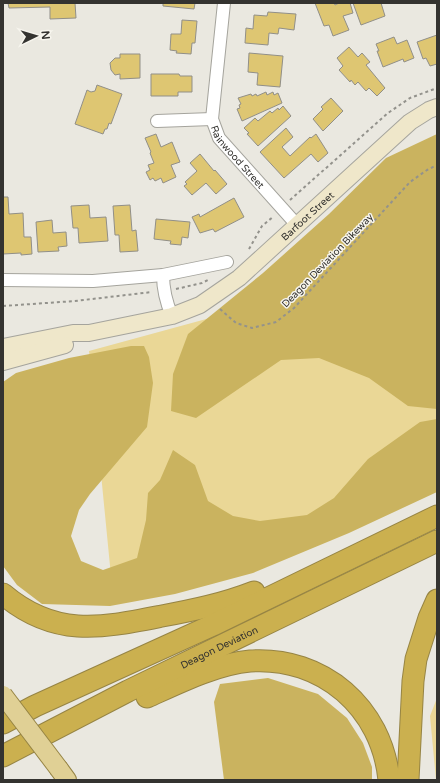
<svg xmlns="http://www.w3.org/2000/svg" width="440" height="783" viewBox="0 0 440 783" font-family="'Varela Round',sans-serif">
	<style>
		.green { fill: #ead796 }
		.forest { fill: #cab35f }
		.building { fill: #dec672; stroke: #918f88 }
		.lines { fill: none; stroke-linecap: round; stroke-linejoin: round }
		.street-casing { stroke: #a5a49d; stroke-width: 14 }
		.secondary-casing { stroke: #a5a49d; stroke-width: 18 }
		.primary-casing { stroke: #968444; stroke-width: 20 }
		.highway-casing { stroke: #968444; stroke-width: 23 }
		.path { stroke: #93928c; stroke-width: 2; stroke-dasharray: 3 3; stroke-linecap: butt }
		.street { stroke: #fff; stroke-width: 12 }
		.secondary { stroke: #efe7ca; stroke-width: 16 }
		.primary { stroke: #e0d095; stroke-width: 18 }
		.highway { stroke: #cbb04f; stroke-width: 21 }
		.primary-bridge-casing { stroke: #968444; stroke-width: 20; stroke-linecap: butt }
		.primary-bridge { stroke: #e0d095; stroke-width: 18 }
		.labels { text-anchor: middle; stroke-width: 3; stroke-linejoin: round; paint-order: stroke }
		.street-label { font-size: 10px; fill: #343330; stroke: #f7f5ee }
	</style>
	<rect width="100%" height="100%" fill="#eae8e0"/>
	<path class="green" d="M210 318 437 354V465L252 543 111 576 89 351Z
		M437 698V780H436L430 716Z"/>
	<path class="forest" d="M437 134V409L408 406 369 378 319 358 281 360 196 418 171 411 173 374 188 334 263 273 329 214 386 158Z
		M131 346H144L149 357 153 383 147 427 90 494 79 510 71 536 81 561 103 570 137 558 146 520 148 493 160 480 173 450 195 465 208 501 233 516 260 521 307 515 334 498 368 459 420 422 437 419V492L349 533 253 573 175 594 110 606 42 604 17 585 3 566V382L16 373 69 358Z
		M268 678 318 694 347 718 363 743 372 767V780H224L214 702 220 684Z"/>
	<path class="building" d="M8 3H75L76 18 50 19V7L9 8Z
		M163 3H195L194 9 163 6Z
		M315 3H334L335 5 339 3H350L353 13 343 16 349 30 333 36 329 25 324 26Z
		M353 3H381L385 16 361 25Z
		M268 12 296 14 294 30 279 28 278 34 269 33 268 45 245 43 246 28 253 29 254 15 267 16Z
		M182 20 197 21 195 43H192L191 54 176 53 177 51 170 50 171 34H181Z
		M437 35V64L430 66 426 58 423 59 417 42Z
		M394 37 397 44 407 40 414 58 404 62 403 59 383 67 377 51H379L376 44Z
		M349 47 358 57 362 53 370 62 366 65 385 88 377 96 369 88 366 91 358 82 355 85 351 80 350 82 339 70 343 66 337 58Z
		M249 53 283 56 280 87 257 85 258 73 248 72Z
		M120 54H140V78L120 79V74L115 75 111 70 110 63 115 58H120Z
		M151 74H179L180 76H192V92H178V96H151Z
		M97 85 122 94 111 124 109 123 107 129H105L103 134 75 124 87 90 91 92 95 91Z
		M266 92 267 95 273 92 274 95 278 93 282 103 242 121 237 109 240 108 239 105 241 104 238 98 251 94 252 96 256 94 257 96Z
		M331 98 343 111 323 131 313 119 323 109 321 107Z
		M283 106 291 116 258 146 247 134 249 133 244 128 255 118 258 121 270 111 272 113 278 108 279 110Z
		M286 128 293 137 282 147 290 156 310 137 311 138 316 134 328 153 318 162 311 154 284 178 260 152Z
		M156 134 161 147 172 142 180 162 171 165 176 177 163 183 161 178 155 181 153 178 150 180 146 172 150 170 148 165 154 163 150 153 151 152 145 138Z
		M200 154 214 171 215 170 227 184 216 194 206 183 192 195 184 186 187 184 185 182 197 171 190 163Z
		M3 197H8L9 214 23 213 24 237H31L32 254 21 255V253L3 254Z
		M234 198 244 217 215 232 213 229 200 233 192 217 199 214 200 217Z
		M89 205 90 218 106 217 108 241 79 243 78 228H73L71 206Z
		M130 205 132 231 136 230 138 251 120 252 119 235H115L113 206Z
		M156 219 190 222 188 238 182 237 181 245 170 244 171 241 154 239Z
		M52 220 53 233 66 232 67 246 58 247 59 251 38 252 36 222Z"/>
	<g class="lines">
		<defs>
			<g id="street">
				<path id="s1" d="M224 3 212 119 219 138 297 225"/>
				<path d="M157 121 212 119"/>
				<path d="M163 275C163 290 166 302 172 316"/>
				<path d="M3 280 93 281 163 275 227 262"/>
			</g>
			<g id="secondary">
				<path id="s2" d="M3 347 73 333H89L172 316 200 305 239 278 410 122 429 110 437 107"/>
				<path d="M3 362 65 345"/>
			</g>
			<path id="primary" d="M59 769 67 780"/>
			<g id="highway">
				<path d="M3 594C55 638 101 628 162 616 194 610 223 604 254 592"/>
				<path d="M147 697C178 683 216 664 250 661 323 656 382 708 389 780"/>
				<path d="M3 723 35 706 213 625 437 516"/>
				<path id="s3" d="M3 756 128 691 437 541"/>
				<path d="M408 780 413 681 416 659 429 618 437 600"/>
			</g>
		</defs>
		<use href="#street" class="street-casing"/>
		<use href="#secondary" class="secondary-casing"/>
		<use href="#primary" class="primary-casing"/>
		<use href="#highway" class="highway-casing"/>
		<path class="path" d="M290 200 388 113 410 98 437 88
			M249 249 262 226 274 216
			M176 289 202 283 210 279
			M3 306 75 301 152 292
			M220 309 236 323 252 328 276 322 294 308 410 182 427 170 437 165"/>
		<use href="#street" class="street"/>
		<use href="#secondary" class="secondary"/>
		<use href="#primary" class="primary"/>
		<use href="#highway" class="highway"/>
		<defs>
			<path id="primary-bridge" d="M3 695 59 769"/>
		</defs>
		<use href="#primary-bridge" class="primary-bridge-casing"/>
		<use href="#primary-bridge" class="primary-bridge"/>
	</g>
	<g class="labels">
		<g class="street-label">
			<text dy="4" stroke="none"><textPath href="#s1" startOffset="163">Rainwood Street</textPath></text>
			<text dy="4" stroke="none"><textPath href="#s2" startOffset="342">Barfoot Street</textPath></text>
			<text transform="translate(327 260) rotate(-46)" y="4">Deagon Deviation Bikeway</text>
			<text dy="4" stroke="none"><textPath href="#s3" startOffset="242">Deagon Deviation</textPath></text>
		</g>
	</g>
	<rect width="440" height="783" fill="none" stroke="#343330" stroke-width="8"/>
	<g transform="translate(36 36) rotate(85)" stroke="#f7f5ee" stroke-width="3" paint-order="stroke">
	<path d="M0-3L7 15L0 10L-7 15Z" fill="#343330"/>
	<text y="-6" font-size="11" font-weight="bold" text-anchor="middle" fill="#343330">N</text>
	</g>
</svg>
